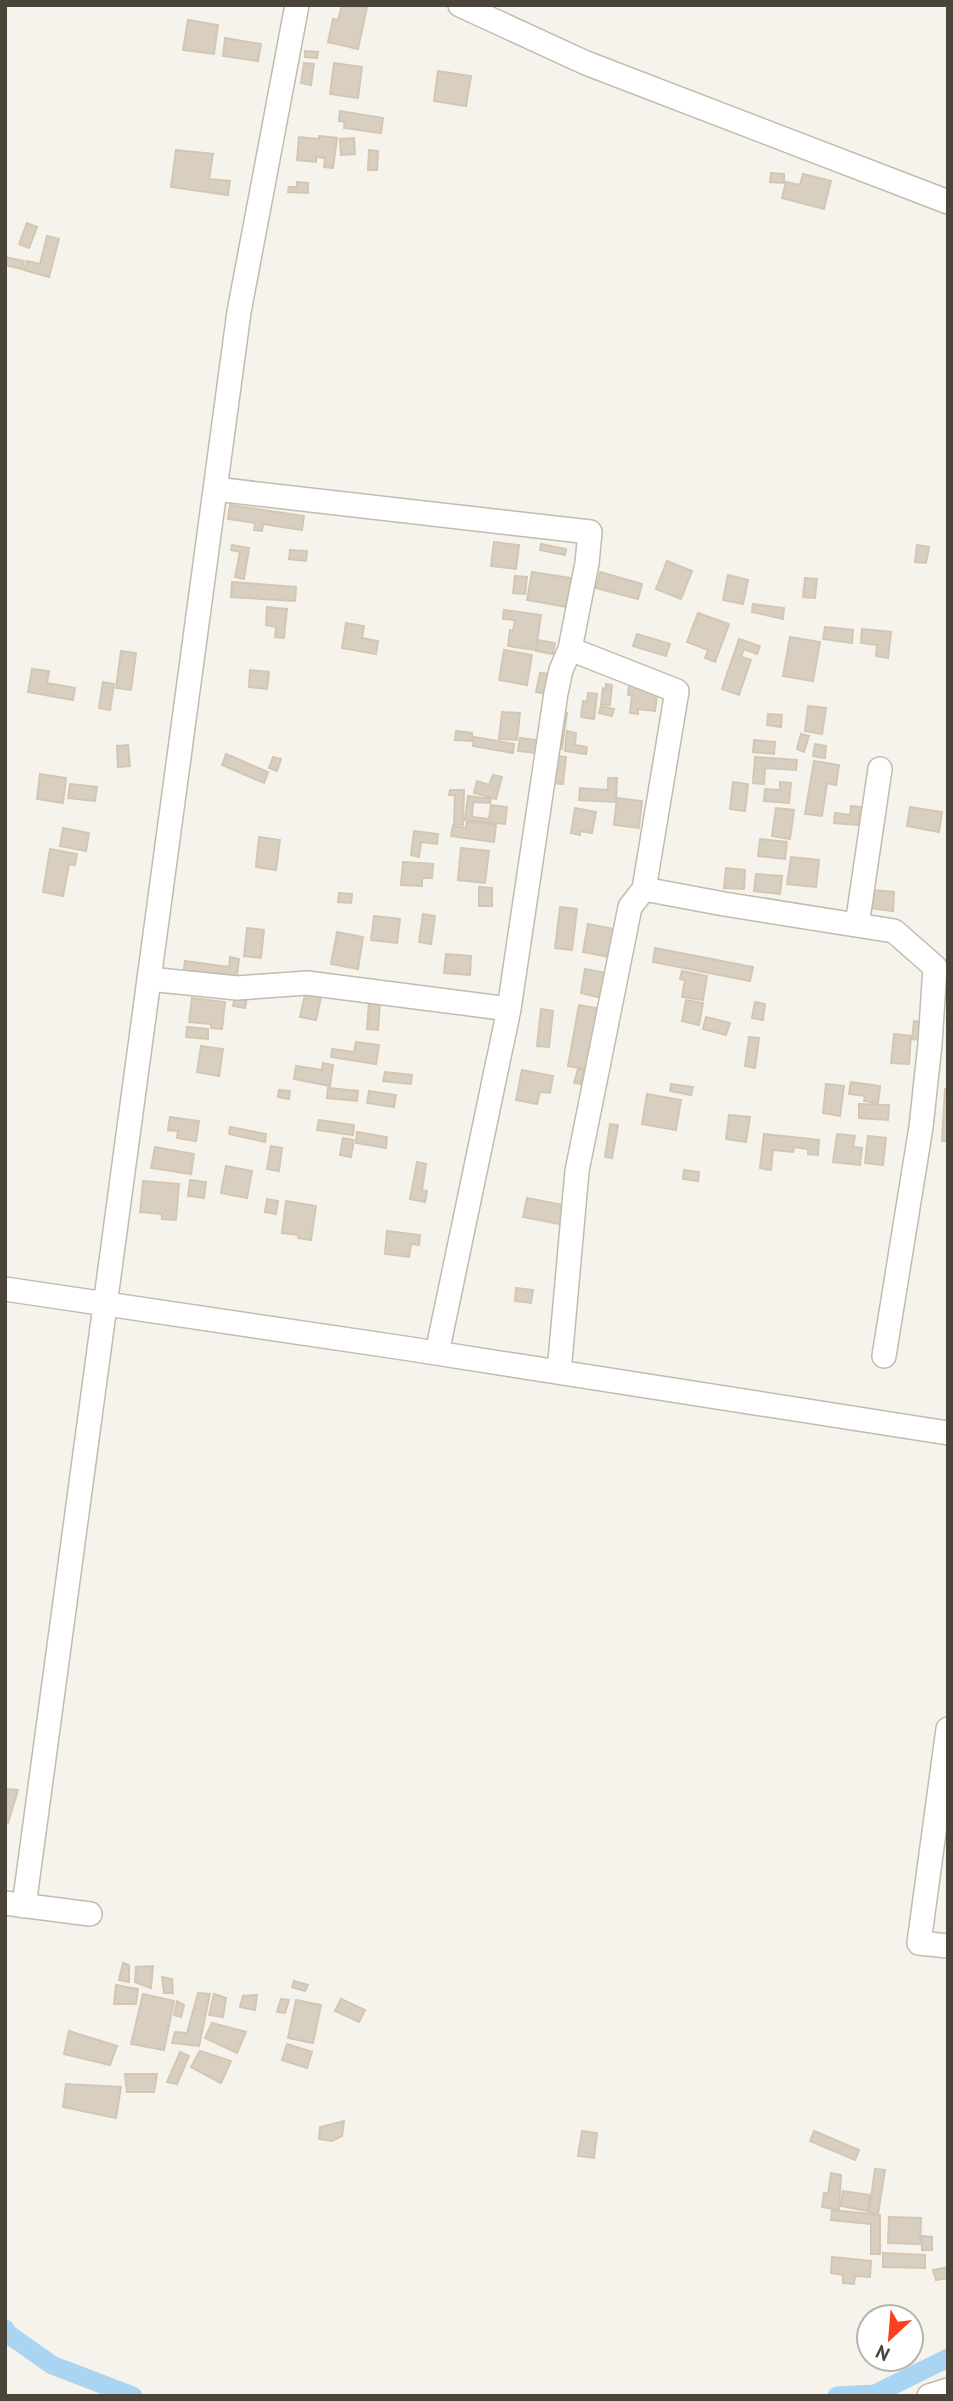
<svg xmlns="http://www.w3.org/2000/svg" width="953" height="2401" viewBox="0 0 953 2401" font-family="'PT Sans',sans-serif">
	<style>
		.lines { fill: none; stroke-linecap: round; stroke-linejoin: round }
		.canal { stroke: #a9d4f2; stroke-width: 19 }
		.building { fill: #d8cfc1; stroke: #d3c7b4; stroke-width: 2 }
		.minor-casing { stroke: #c2bbae; stroke-width: 26 }
		.minor { stroke: #fff; stroke-width: 23 }
	</style>
	<rect width="100%" height="100%" fill="#f6f3ec"/>
	<g class="lines">
		<path class="canal" d="M5 2329 8 2334 52 2365 133 2396
			M837 2396 875 2394 948 2358"/>
	</g>
	<path class="building" d="M342 5 367 7 358 49 328 42 333 19 338 20Z
		M188 20 218 25 214 54 183 50Z
		M225 38 261 44 258 61 223 56Z
		M305 51 318 52 317 58 305 57Z
		M304 63 314 64 311 85 301 83Z
		M334 63 362 67 358 98 330 94Z
		M438 71 471 76 466 106 434 101Z
		M340 111 383 118 381 133 344 128 345 122 339 121Z
		M319 136 337 138 333 168 324 167 325 158 316 157V162L297 160 299 137 319 139Z
		M354 138 355 154 341 155 340 139Z
		M176 150 213 154 209 179 230 181 228 195 171 187Z
		M369 150 378 151 377 170H368Z
		M771 173 784 174V183L770 182Z
		M803 174 831 181 824 209 782 198 786 182 800 185Z
		M297 182 308 183V193L288 192 289 187H297Z
		M27 223 37 227 29 248 19 244Z
		M47 236 59 239 49 277 24 270 27 261 40 264Z
		M5 257 24 261 22 269 5 265Z
		M230 505 304 516 302 530 263 524 262 531 254 530 255 523 228 519Z
		M494 542 519 545 516 569 491 566Z
		M541 544 566 549 565 555 540 550Z
		M232 545 249 548 244 579 235 577 240 552 231 550Z
		M917 545 929 547 926 563 915 562Z
		M290 550 307 551 306 561 289 559Z
		M667 561 692 571 681 599 656 589Z
		M532 572 571 578 567 607 527 600Z
		M600 572 642 584 638 599 596 588Z
		M728 575 748 580 743 604 723 600Z
		M515 576 527 577 525 594 513 593Z
		M805 578 817 579 815 598 803 597Z
		M232 582 296 587 295 601 231 597Z
		M753 604 784 608 783 619 752 612Z
		M267 607 287 609 284 638 275 637 276 627 266 625Z
		M504 610 541 615 536 650 508 646 510 630 513 631 515 620 503 619Z
		M698 613 729 624 715 662 705 658 708 650 687 642Z
		M346 623 364 626 362 638 378 641 376 654 342 648Z
		M825 627 853 630 852 643 823 639Z
		M862 629 891 632 888 658 876 656 877 645 861 643Z
		M637 634 670 644 666 656 633 646Z
		M790 637 820 642 813 681 783 676Z
		M739 639 760 646 757 654 744 649 741 657 751 660 739 695 722 689Z
		M538 640 555 643 553 654 536 651Z
		M504 650 532 655 527 685 499 680Z
		M121 651 136 653 131 690 116 688Z
		M32 669 49 671 47 683 75 688 73 700 28 692Z
		M250 670 269 672 267 689 249 687Z
		M540 673 551 674 547 694 536 692Z
		M103 682 114 684 110 710 99 708Z
		M606 684 612 685 610 705 601 704 603 688 606 689Z
		M629 684 658 688 655 711 638 709V714L630 713 632 695H628Z
		M588 693 597 694 594 719 581 717 583 701 587 702Z
		M601 706 614 709 612 716 599 713Z
		M808 706 826 708 822 734 805 731Z
		M502 712 520 713 517 740 499 739Z
		M558 712 567 713 562 749 554 748Z
		M768 714 782 715 781 727 767 725Z
		M456 731 472 733V741L455 740Z
		M567 731 576 733 575 745 587 747 586 754 565 751Z
		M801 734 809 736 804 752 797 749Z
		M474 737 514 744 513 753 473 746Z
		M520 738 537 740 535 753 518 751Z
		M754 740 775 742 774 754 753 752Z
		M815 744 826 746 825 758 813 756Z
		M128 745 130 766 118 767 117 746Z
		M226 754 268 772 264 783 222 765Z
		M552 755 566 757 563 784 549 783Z
		M273 757 281 759 277 771 269 768Z
		M755 757 797 760 796 770 765 768 764 784 753 783Z
		M814 761 839 765 836 785 827 783 822 816 805 814Z
		M40 774 66 778 63 803 37 799Z
		M493 775 502 777 496 799 474 793 477 781 489 785Z
		M608 778H617L616 802 579 800 580 788 608 790Z
		M733 782 748 784 745 811 730 809Z
		M780 782 791 783 789 803 764 801 765 789 780 790Z
		M70 784 97 787 95 801 68 798Z
		M450 790H464L463 825 454 824 455 795H449Z
		M468 796 491 799 490 803 473 802 472 817 489 819 491 805 507 807 505 824 465 820Z
		M617 798 642 801 639 828 614 825Z
		M851 806 860 807 858 825 834 823 835 813 850 815Z
		M910 807 942 812 939 832 907 826Z
		M575 808 596 812 592 833 580 831V835L571 833Z
		M776 808 794 810 790 839 772 836Z
		M467 821 496 825 494 842 451 836 453 826 466 828Z
		M63 828 89 833 86 851 60 846Z
		M414 831 438 834 437 844 421 842 419 857 411 855Z
		M259 837 280 840 276 870 256 867Z
		M760 839 787 842 785 859 758 856Z
		M461 848 489 851 485 883 458 880Z
		M50 849 77 854 75 865 69 864 63 896 43 892Z
		M791 857 819 860 816 887 787 884Z
		M403 862 433 864 432 878H422V886L401 885Z
		M726 868 745 870 744 889 724 888Z
		M756 874 782 876 780 894 754 891Z
		M479 887 492 888V906H479Z
		M871 890 894 892 893 911 869 908Z
		M339 893 352 894 351 903 338 902Z
		M560 907 577 909 572 950 555 948Z
		M423 914 435 916 431 944 419 942Z
		M374 916 400 919 397 943 371 940Z
		M588 924 619 930 614 958 583 952Z
		M247 928 264 930 261 958 244 956Z
		M337 932 363 937 358 969 331 964Z
		M655 948 753 967 750 981 653 962Z
		M446 954 471 956 470 975 444 973Z
		M230 957 239 959 236 983 183 975 185 961 229 967Z
		M585 969 607 973 602 998 581 993Z
		M682 971 707 976 703 1000 682 997 685 980 680 979Z
		M306 990 322 993 316 1020 300 1017Z
		M235 995 247 997 245 1008 233 1006Z
		M192 998 225 1002 222 1029 211 1028V1024L189 1022Z
		M686 1000 703 1003 699 1025 682 1021Z
		M369 1001 380 1002 378 1030 367 1029Z
		M755 1002 765 1004 763 1020 752 1018Z
		M579 1005 601 1009 590 1070 568 1066Z
		M541 1009 553 1011 549 1047 537 1046Z
		M706 1017 730 1023 726 1035 703 1029Z
		M914 1021 925 1023 923 1040 912 1039Z
		M187 1027 208 1029V1039L186 1037Z
		M894 1034 911 1036 909 1064 891 1063Z
		M749 1037 759 1038 755 1068 745 1066Z
		M356 1042 379 1045 376 1064 331 1057 332 1049 354 1052Z
		M201 1046 223 1049 219 1076 197 1072Z
		M323 1063 333 1065 330 1086 294 1079 296 1066 322 1070Z
		M578 1069 584 1070 581 1084 574 1083Z
		M522 1070 553 1076 550 1093 540 1092 537 1104 516 1100Z
		M385 1072 412 1075 411 1084 383 1081Z
		M851 1082 880 1086 878 1103 864 1101 865 1096 849 1094Z
		M671 1084 693 1087 691 1095 670 1091Z
		M826 1084 844 1086 840 1116 823 1113Z
		M328 1088 358 1091 357 1101 327 1098Z
		M945 1089H948V1141H942Z
		M279 1090 290 1091 289 1099 278 1097Z
		M369 1091 396 1095 394 1107 367 1103Z
		M647 1094 681 1100 676 1130 642 1124Z
		M859 1104 889 1105 888 1120 859 1118Z
		M729 1115 750 1117 746 1142 726 1139Z
		M170 1117 199 1121 196 1141 177 1138 178 1131 168 1130Z
		M319 1120 354 1125 353 1135 317 1130Z
		M610 1124 618 1125 612 1158 605 1157Z
		M230 1127 266 1134 265 1142 229 1134Z
		M357 1132 387 1137 386 1148 356 1143Z
		M764 1134 819 1140 818 1155 808 1154V1149L794 1147 793 1152 773 1150 771 1170 760 1168Z
		M837 1134 855 1136 853 1147 862 1148 860 1165 833 1162Z
		M868 1136 886 1138 883 1165 865 1163Z
		M343 1138 354 1140 351 1157 340 1155Z
		M271 1146 282 1148 279 1171 267 1169Z
		M155 1147 194 1154 191 1174 151 1168Z
		M417 1162 426 1164 422 1190 427 1191 425 1202 410 1199Z
		M226 1166 252 1171 247 1198 221 1193Z
		M684 1170 699 1172 698 1181 683 1179Z
		M190 1180 206 1182 204 1198 188 1196Z
		M143 1181 179 1184 176 1220 162 1219V1214L140 1212Z
		M527 1198 568 1206 565 1225 523 1217Z
		M267 1199 278 1201 276 1214 265 1212Z
		M286 1201 316 1206 311 1240 298 1238 299 1235 282 1233Z
		M387 1231 420 1235 419 1245 411 1244 409 1257 385 1254Z
		M516 1288 533 1290 531 1303 515 1301Z
		M5 1789 18 1790 8 1823 5 1822Z
		M123 1963 129 1965V1982L119 1980Z
		M153 1966 151 1988 135 1982 136 1967Z
		M162 1977 172 1979 173 1993H164Z
		M294 1981 308 1985 305 1991 292 1987Z
		M116 1985 138 1989 136 2004H114Z
		M198 1993 210 1994 199 2046 172 2043 175 2032 187 2033Z
		M143 1994 174 2001 164 2050 131 2044Z
		M214 1994 226 1998 223 2017 209 2015Z
		M257 1995 255 2010 240 2007 243 1996Z
		M281 1999 289 2000 285 2013 277 2012Z
		M341 1999 365 2010 359 2022 335 2011Z
		M296 2000 321 2005 313 2043 288 2038Z
		M177 2001 184 2005 181 2017 174 2015Z
		M212 2023 246 2032 237 2053 205 2038Z
		M69 2031 117 2046 110 2065 64 2054Z
		M287 2044 312 2052 307 2068 282 2060Z
		M200 2051 231 2061 221 2083 191 2067Z
		M180 2052 189 2056 177 2084 167 2082Z
		M125 2074H157L154 2092H127Z
		M66 2084 121 2087 116 2118 63 2107Z
		M344 2121 342 2136 332 2141 319 2139 320 2127Z
		M582 2131 597 2133 594 2158 578 2156Z
		M814 2131 859 2150 855 2160 810 2141Z
		M875 2169 885 2170 878 2214 869 2212Z
		M831 2173 841 2175 839 2210 822 2207 824 2193 828 2194Z
		M843 2191 870 2195 867 2211 841 2206Z
		M832 2210 880 2215V2254H871V2224L831 2220Z
		M889 2217 921 2218 920 2244 888 2243Z
		M922 2236 932 2237V2250H922Z
		M883 2253 925 2255V2268L883 2267Z
		M832 2257 871 2261 870 2277 855 2276 854 2284 843 2283V2275L831 2273Z
		M948 2267V2278L936 2280 933 2270Z"/>
	<g class="lines">
		<defs>
			<path id="minor" d="M460 5 586 63 948 202
				M215 489 590 532 587 563 570 649 677 691 644 889 630 907 577 1171 559 1372
				M644 889 724 904 894 931 935 967 930 1044 921 1127 884 1356
				M857 925 880 769
				M149 979 237 988 307 983 509 1009
				M5 1289 404 1348 948 1433
				M437 1353 509 1009 556 693 561 670 570 649
				M948 1729 919 1943 948 1946
				M5 1903 90 1914
				M24 1906 239 312 297 5
				M929 2396 948 2390"/>
		</defs>
		<use href="#minor" class="minor-casing"/>
		<use href="#minor" class="minor"/>
	</g>
	<rect width="953" height="2401" fill="none" stroke="#4b4439" stroke-width="14"/>
	<g transform="translate(890 2338) rotate(206)"><circle r="33" fill="#ffffff" stroke="#b7b4b0" stroke-width="2"/>
	<path d="M0-5L12 26L0 18L-12 26Z" fill="#fc3f1d"/>
	<text y="-10" font-size="19" font-weight="bold" text-anchor="middle" fill="#4b4439">N</text>
	</g>
</svg>
